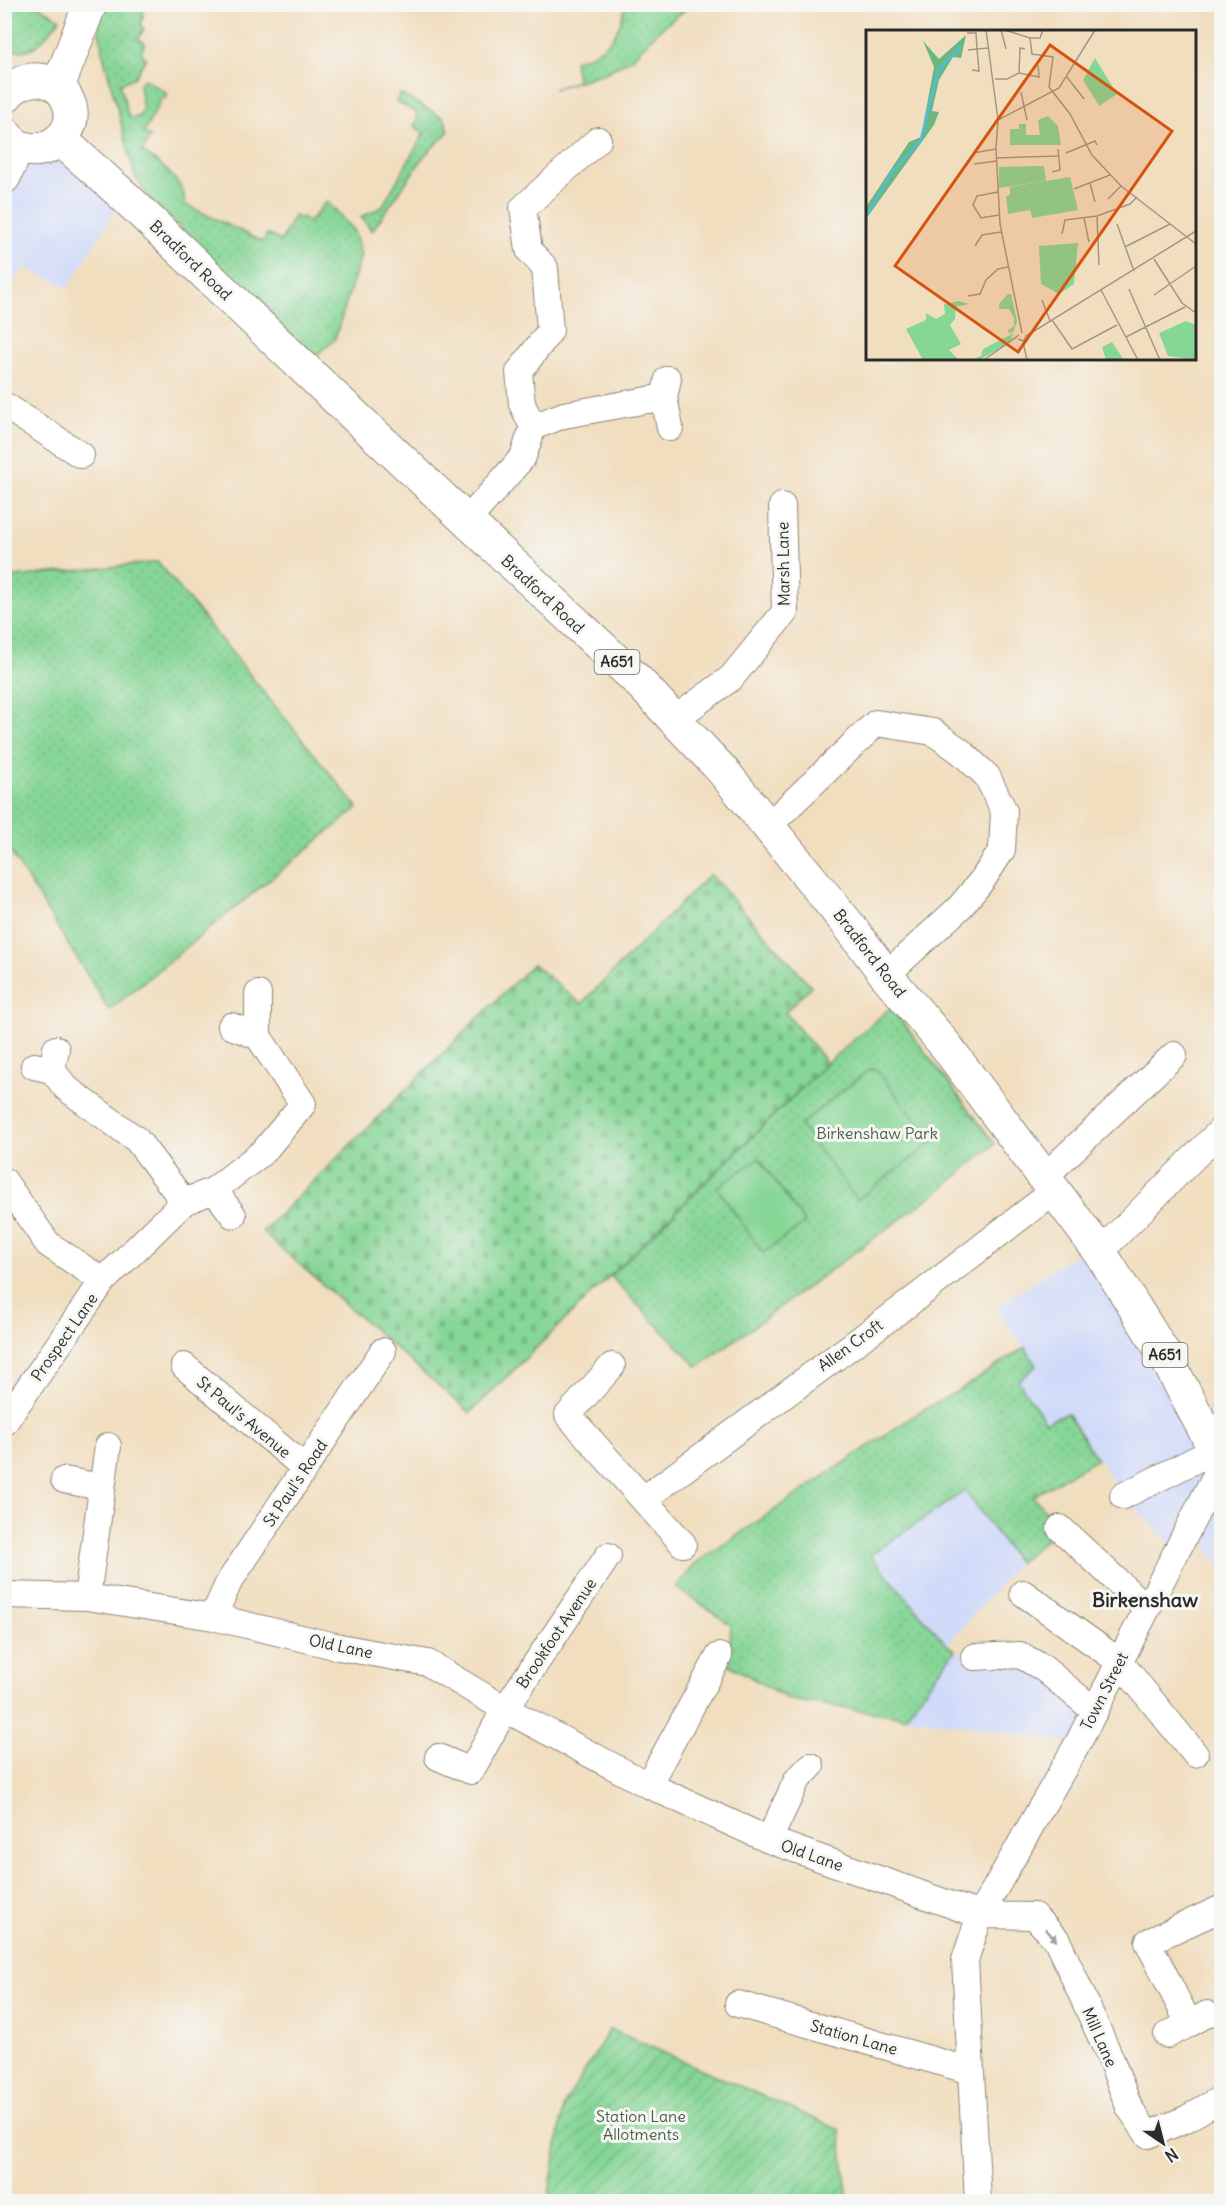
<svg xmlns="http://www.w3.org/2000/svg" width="1226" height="2206" viewBox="0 0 1226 2206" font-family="Delius,sans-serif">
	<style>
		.built { fill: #d0daf9 }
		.grass { fill: url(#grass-dots); stroke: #588060; stroke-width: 1.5 }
		.cemetery { fill: url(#cemetery-stones); stroke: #588060; stroke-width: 1.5 }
		.garden { fill: url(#garden-furrows); stroke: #588060; stroke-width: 1.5 }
		.pitch { fill: #86d696; stroke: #588060; stroke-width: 1.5 }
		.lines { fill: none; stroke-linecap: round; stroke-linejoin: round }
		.minor-casing { stroke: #8e8475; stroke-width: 28 }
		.major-casing { stroke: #8e8475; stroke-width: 35 }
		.minor { stroke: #fff; stroke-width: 26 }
		.major { stroke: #fff; stroke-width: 33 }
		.oneway { fill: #a0a0a0 }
		.labels { text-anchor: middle; stroke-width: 6; stroke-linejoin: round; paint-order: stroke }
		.shield { fill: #f6f6f2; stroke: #686867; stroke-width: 1.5 }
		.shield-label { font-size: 15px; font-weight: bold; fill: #2b2b2b }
		.street-label { font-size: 16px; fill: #2b2b2b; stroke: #f6f6f2 }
		.park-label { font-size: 16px; fill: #465e4b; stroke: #f6f6f2 }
		.quarter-label { font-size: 20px; font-weight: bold; fill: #2b2b2b; stroke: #f6f6f2 }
		.inset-river { fill: none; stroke: #53bcd0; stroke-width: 3 }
		.inset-road { fill: none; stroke: #a29684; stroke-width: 1.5 }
		.view { fill: #d5540f; fill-opacity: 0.15; stroke: #d5540f; stroke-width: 3 }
		.inset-edge { fill: none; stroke: #2b2b2b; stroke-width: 3 }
	</style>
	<defs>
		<pattern id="grass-dots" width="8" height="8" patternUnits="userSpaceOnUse" patternTransform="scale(1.5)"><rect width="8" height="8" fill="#86d696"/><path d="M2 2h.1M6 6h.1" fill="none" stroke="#74b881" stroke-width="1.8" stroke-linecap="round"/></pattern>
		<pattern id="cemetery-stones" width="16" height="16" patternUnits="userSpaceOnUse" patternTransform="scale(1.5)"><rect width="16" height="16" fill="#86d696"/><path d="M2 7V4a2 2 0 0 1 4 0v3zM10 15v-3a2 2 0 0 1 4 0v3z" fill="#74b881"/></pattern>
		<pattern id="garden-furrows" width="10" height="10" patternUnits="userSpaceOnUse" patternTransform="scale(1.5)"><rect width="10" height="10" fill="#86d696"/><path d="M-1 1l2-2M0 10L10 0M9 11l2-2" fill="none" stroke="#74b881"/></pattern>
	</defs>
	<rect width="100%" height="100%" fill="#f6f6f2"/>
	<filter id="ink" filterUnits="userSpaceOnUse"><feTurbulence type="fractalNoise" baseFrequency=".0167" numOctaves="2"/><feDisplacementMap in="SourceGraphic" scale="12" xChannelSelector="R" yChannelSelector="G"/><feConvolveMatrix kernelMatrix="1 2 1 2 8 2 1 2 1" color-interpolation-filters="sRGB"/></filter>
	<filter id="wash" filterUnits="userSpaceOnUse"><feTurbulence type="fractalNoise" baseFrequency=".008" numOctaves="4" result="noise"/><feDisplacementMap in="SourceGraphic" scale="24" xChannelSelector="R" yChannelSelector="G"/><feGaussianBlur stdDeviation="1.35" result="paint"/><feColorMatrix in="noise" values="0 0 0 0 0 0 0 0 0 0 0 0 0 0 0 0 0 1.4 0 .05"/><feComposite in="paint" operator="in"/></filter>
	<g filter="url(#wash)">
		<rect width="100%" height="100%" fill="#f1debf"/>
		<path class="built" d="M42 150 124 196 68 287 23 267 5 297V177Z
			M1093 1243 1200 1420 1221 1391V1567L1190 1523 1176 1549 1123 1496 1074 1422H1046L1018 1381 1036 1366 996 1307Z
			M965 1491 1018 1563 947 1645 869 1555Z
			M955 1650 974 1657 1020 1655 1095 1711 1078 1743 905 1717Z"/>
		<path class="grass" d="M5 4 37 5 60 19C43 41 35 56 5 49Z
			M625 4 691 5 658 31 631 59 607 72 553 89 577 81 574 60C604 54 621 35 625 4Z
			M105 5H145L141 25 144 29 138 39 145 43 141 52 146 58 135 77 120 84 129 118 140 116 143 108 139 85 144 79 167 93 165 99 162 97 144 133 150 137 142 152C157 161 174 175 183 191 185 196 183 200 186 205L263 242 267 234 281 241 294 216 301 219 302 217 309 222 327 201 354 231 361 255 335 339 314 357 150 199 135 176 104 58 97 20Z
			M400 94 444 118 449 131 425 155 372 231 361 217 382 207 424 133 414 126 418 118 416 112 396 102Z
			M158 562 358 808 109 1010 5 843V578Z
			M891 1007 995 1144 940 1190 698 1367 610 1276 827 1063Z
			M1025 1347 1036 1366 1018 1381 1046 1422 1067 1413 1097 1459 1033 1496 1060 1528 1018 1563 965 1491 870 1555 947 1645 955 1650 905 1717 790 1700 728 1664 731 1625 676 1587 696 1563 921 1411 960 1390Z"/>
		<path class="cemetery" d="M710 874 811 986 785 1012 827 1063 470 1413 262 1232 533 964 581 1004Z"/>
		<path class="garden" d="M610 2029 840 2130 848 2201 570 2202 549 2193 564 2105Z"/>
		<path class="pitch" d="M875 1068 933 1142 857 1200 800 1125 866 1072Z
			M759 1158 805 1223 763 1253 717 1188Z"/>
	</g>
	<g filter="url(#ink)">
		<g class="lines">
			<defs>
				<path id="minor" d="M668 379 664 397 670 428
					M4 405 81 455
					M533 427 564 415 664 397
					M466 522 523 457 533 427 522 404 519 372 550 331 545 268 529 250 523 208 598 140
					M676 718 731 678 785 612 782 506
					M768 826 876 723 933 732 960 751 987 776 1004 811 1002 850 983 879 960 907 886 975
					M231 1026 258 1036
					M34 1066 52 1070 66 1088 137 1140 184 1202
					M52 1070 56 1049
					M1044 1177 1174 1055
					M4 1181 48 1244 103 1281
					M214 1190 233 1215
					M1100 1252 1222 1129
					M184 1366 305 1468
					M612 1366 568 1415 683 1544
					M4 1423 103 1281 184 1202 214 1190 264 1151 303 1104 258 1036V994
					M64 1480 101 1487
					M1123 1496 1215 1450
					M645 1498 908 1304 1054 1191
					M1060 1528 1146 1608
					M1023 1593 1120 1662 1195 1754
					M4 1595 87 1597 213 1617 339 1647 428 1663 505 1709 648 1785 769 1840 980 1915 1034 1916 1057 1940 1110 2057 1129 2107 1148 2135 1186 2119 1222 2098
					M87 1597 108 1446
					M213 1617 229 1582 383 1351
					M974 1657 1020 1655 1043 1668 1095 1711
					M438 1757 471 1771 505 1709 608 1556
					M648 1785 719 1656
					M769 1840 797 1780 811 1766
					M738 2004 971 2071
					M1207 2014 1189 2024 1148 1942 1222 1908
					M1167 2035 1189 2024
					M978 2202 965 1960 980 1915 1078 1743 1222 1463"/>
				<path id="major" d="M58 87 90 4
					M4 98C13 86 25 78 40 80 51 81 61 88 66 97 89 137 28 172 4 132
					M61 140 124 196 328 391 638 681 722 770 847 923 886 975 946 1046 1100 1252 1164 1354 1222 1463
					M4 177 18 146"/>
			</defs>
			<use href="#minor" class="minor-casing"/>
			<use href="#major" class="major-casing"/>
			<use href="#minor" class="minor"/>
			<use href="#major" class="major"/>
		</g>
		<defs><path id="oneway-solid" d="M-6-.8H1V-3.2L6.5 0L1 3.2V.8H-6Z" transform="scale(1.5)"/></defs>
		<use class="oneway" href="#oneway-solid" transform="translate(1051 1935) rotate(49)"/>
	</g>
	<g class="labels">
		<g class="shield">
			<rect x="594.5" y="650" width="45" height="24" rx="4.5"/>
			<rect x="1142.5" y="1343" width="45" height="24" rx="4.5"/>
		</g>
		<g class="shield-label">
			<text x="617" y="667">A651</text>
			<text x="1165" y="1360">A651</text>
		</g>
		<g class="street-label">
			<text transform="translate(191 260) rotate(44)" y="6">Bradford Road</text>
			<text transform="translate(783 564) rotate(-91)" y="6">Marsh Lane</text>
			<text transform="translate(543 594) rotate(43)" y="6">Bradford Road</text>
			<text transform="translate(870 953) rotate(52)" y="6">Bradford Road</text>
			<text transform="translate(64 1337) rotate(-55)" y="6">Prospect Lane</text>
			<text transform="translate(850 1345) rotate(-36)" y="6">Allen Croft</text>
			<text transform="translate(244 1417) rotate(40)" y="6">St Paul's Avenue</text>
			<text transform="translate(295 1483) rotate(-56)" y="6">St Paul's Road</text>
			<text transform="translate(556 1633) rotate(-56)" y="6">Brookfoot Avenue</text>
			<text transform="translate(341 1646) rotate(12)" y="6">Old Lane</text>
			<text transform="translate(1104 1691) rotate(-63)" y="6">Town Street</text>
			<text transform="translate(812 1855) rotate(19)" y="6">Old Lane</text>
			<text transform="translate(854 2037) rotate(16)" y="6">Station Lane</text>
			<text transform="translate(1100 2037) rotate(66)" y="6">Mill Lane</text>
		</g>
		<g class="park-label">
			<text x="877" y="1139">Birkenshaw Park</text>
			<text x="641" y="2122">Station Lane<tspan x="641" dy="18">Allotments</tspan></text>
		</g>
		<g class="quarter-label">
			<text x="1145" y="1607">Birkenshaw</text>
		</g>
	</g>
	<g transform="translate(866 30)">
		<rect width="330" height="330" fill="#f1debf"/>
		<path d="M182 86 192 96 195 115H144V99H153V94H160V105H174L172 90ZM178 136 180 151 133 158V137ZM212 213 208 254 193 264 175 254 173 216ZM142 264H145L151 291 144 313 113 330H105L115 326 117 319 146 304 147 301 143 304 142 300 148 296V288L143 279H133V274ZM93 271 96 272 103 274 90 277 89 289 84 295 95 314 83 320 93 330H57L40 299 60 290V283L70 289 79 284 78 274ZM320 291 330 295V330L302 326 293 303ZM246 312 258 330H240L236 317Z" fill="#86d696"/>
		<path d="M100 5 95 28 87 27 73 50 66 81 73 82 68 95 0 189V177L43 112 55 107 68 37 57 11 73 29Z" fill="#6cb77f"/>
		<path d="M204 147 212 180 166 188 164 180 142 184 140 166 144 165V157Z" fill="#86d696"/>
		<path d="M229 28 251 64 233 76 217 50Z" fill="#86d696"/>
		<path class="inset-river" d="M0 186 26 142 55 110 72 41 95 16"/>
		<path class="inset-road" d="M120 0 132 90 130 119 134 194 156 303M135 0 140 19M139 0 164 8 166 24 187 27 183 57 204 84 226 125 255 156 330 214M101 3H110L111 19 122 18M164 8H174L177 0M102 20 111 19 113 41 106 40M153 43 154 18 159 19M200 46 218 69M129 49H141L153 43 173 47 172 35M155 62 161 90M132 90 193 58 229 0M107 123 130 119M200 123 229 111 231 115M130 128 192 126M108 134 130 131M186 142 194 140 192 119M224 153 229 172M208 159 244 145M132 162 111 166 107 175 115 188 133 185M242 169 255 156M231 186 233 235M218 188 223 212M251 194 268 241M196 204 199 190 231 186 264 174 271 167M109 216 116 205 135 202M259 217 304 194M288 229 316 273 330 283M263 259 294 330M235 260 272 330M288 265 330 236M102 266 114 264 120 250 132 239 142 237M176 270 184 291M186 290 206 319 251 295M260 307 319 277M152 309 158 311 160 306 330 201M157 312 161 330M118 330 153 305"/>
		<path class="view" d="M184 15 306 101 152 322 29 236Z"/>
		<rect width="330" height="330" class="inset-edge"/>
	</g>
	<rect width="1226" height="2206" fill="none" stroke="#f6f6f2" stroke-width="24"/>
	<g transform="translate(1163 2143) rotate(145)" stroke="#f6f6f2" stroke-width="4.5" paint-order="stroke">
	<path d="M0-4.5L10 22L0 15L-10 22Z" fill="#2b2b2b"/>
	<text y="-9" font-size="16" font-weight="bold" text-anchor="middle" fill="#2b2b2b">N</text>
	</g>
</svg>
